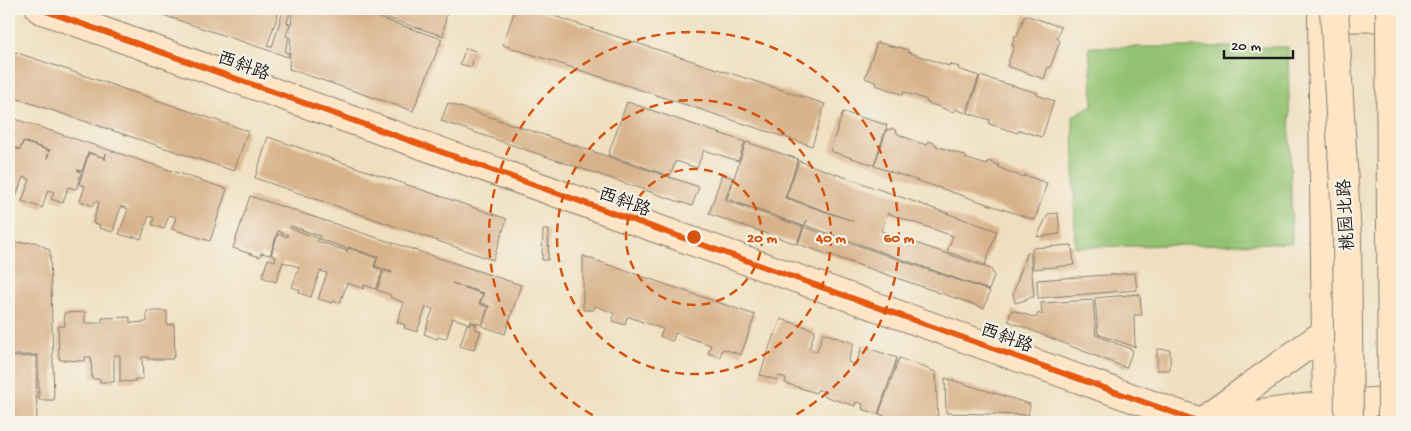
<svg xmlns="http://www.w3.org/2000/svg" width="1411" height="431" viewBox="0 0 1411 431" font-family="'Gochi Hand','LXGW WenKai TC',sans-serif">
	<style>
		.green { fill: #92c271; stroke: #576f46 }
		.building { fill: #d8b28b }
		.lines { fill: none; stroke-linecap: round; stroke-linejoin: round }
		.secondary-casing { stroke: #867e6e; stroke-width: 30 }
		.secondary { stroke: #fde5c5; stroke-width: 28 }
		.secondary-bridge-casing { stroke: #867e6e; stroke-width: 30; stroke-linecap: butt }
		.secondary-bridge { stroke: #fde5c5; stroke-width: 28 }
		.cycleway-casing { stroke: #f7f3e8; stroke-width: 9 }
		.cycleway { stroke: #e8590c; stroke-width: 6 }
		.ring { fill: none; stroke: #d4530e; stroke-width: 2.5; stroke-dasharray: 9 6 }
		.labels { text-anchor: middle; stroke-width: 4.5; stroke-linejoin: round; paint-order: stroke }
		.street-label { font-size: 18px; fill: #1c1c1c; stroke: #f7f3e8 }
		.centre { fill: #d4530e; stroke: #f7f3e8; stroke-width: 2.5 }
		.ring-label { font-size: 15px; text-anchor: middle; font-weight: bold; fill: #d4530e; stroke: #f7f3e8; stroke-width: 4.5; stroke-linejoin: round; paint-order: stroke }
	</style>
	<rect width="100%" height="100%" fill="#f7f3e8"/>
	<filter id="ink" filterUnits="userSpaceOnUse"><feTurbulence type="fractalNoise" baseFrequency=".02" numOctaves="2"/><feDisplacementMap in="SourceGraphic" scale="10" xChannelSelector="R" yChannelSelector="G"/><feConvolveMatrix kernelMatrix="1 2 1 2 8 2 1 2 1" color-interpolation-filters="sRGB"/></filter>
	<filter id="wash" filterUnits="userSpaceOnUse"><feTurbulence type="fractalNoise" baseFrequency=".0096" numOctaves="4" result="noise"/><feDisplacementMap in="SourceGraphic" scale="20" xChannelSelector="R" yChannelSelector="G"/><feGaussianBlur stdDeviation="1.12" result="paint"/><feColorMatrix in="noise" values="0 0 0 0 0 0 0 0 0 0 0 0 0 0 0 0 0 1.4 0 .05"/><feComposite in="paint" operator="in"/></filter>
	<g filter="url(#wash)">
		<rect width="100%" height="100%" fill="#efdfbf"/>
		<path class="green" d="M1089 47H1288L1292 243 1075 247 1073 116 1093 104Z"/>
		<g id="blocks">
			<path class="building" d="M145 9H280L267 46 272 47 283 11 290 13 287 23 290 24 286 36 289 37 285 52 289 53 288 57Z
				M292 9H353L442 39 413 111 289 69Z
				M360 9H447L443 36Z
				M515 9H532L825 104 812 146 503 45Z
				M776 9H804V14H776Z
				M1025 15 1061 27 1057 39 1060 41 1050 68 1048 67 1044 79 1007 66 1014 46 1012 45 1015 35 1017 36Z
				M877 42 898 48 899 47 908 50V52L949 66V64L959 67 958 69 979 76 966 113 955 109 953 112 926 102 927 100 904 92 903 95 876 85 877 83 865 78Z
				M466 48 476 51 471 67 460 64Z
				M9 50 248 131 234 171 9 96Z
				M980 76 1038 93 1037 95 1054 101 1042 137 1019 130 1018 133 989 124 990 120 968 113Z
				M627 102 745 142 738 161 704 150 697 168 676 161 670 176 608 155Z
				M448 103 699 187 692 206 441 121Z
				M843 112 887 125 874 165 830 151Z
				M9 117 227 189 210 241 172 229 176 217 169 215 164 229 152 225 154 218 149 216 141 239 133 236V238L119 234 128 209 121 206 113 232 99 228 100 225 93 223 99 202 95 201 93 206 80 201 85 186 79 184 89 153 105 158V160L106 153 105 158 88 152 82 171 77 170 81 173 76 189 68 187 63 203 51 199 54 192 48 190 42 208 22 201 30 179 23 177 15 200 9 198V133L13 135 9 147 20 150 23 142 26 143 49 151 47 159 50 149 49 150 23 141 20 149 10 146 15 134 9 132Z
				M891 128 897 131 896 132 900 135 917 142 927 145 928 141 936 144V146L966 156 965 158 974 161 987 165 988 161 999 165 998 167 1014 174 1024 177V175L1047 183 1035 220 874 166 887 129 890 130Z
				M268 137 507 219 493 260 255 178Z
				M746 142 798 159 785 198 853 221 786 197 799 161 997 231 985 265 947 252 953 236 890 214 888 213 881 231 991 269 994 276 989 290 805 225 807 220 804 226 727 199Z
				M722 174 733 178 725 200 803 227 797 244 709 214Z
				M250 196 521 285 505 334 482 326 489 306 480 303 484 292 483 293 452 283 483 294 479 304 488 307 482 325 470 321V324L453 318 446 339 438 337 437 339 424 334 433 309 426 307 417 332 404 328 405 325 397 322 404 303 390 297 391 295 377 290 384 271 392 273V272L375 266 378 255 377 257 348 247V249L319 239 320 236 291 226 290 228 318 238 317 241 347 251V252L349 248 377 258 374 267 383 270 376 289 364 285V289L347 283 340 303 333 301 332 303 318 299 327 273 320 271 311 297 299 293 300 290 292 287 299 267 283 262 276 282 262 277 268 259 275 261 276 257 271 255 278 234 287 237 288 235 278 231 270 255 261 253 260 257 233 248Z
				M1058 213 1060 234 1037 237 1048 214Z
				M804 227 990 291 984 308 798 244Z
				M543 230H549L548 260H542Z
				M35 242 50 250 54 400H39L38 355H9V262L12 261 13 243Z
				M1072 245 1074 265 1033 269 1032 248Z
				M1030 252 1034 297 1025 299 1026 300 1015 303 1013 294 1026 255 1028 253Z
				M583 256 755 315 741 355 724 349 722 350 720 357 708 353 711 345 675 333 673 340 671 341 660 336 663 329 629 317H627L625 325 613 321 614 313 595 306 594 310H583Z
				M1135 273 1137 290 1038 298 1037 280Z
				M1139 294 1140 297 1142 315H1134L1135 347 1098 334 1095 298Z
				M1093 300 1096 335 1133 350 1126 368 1008 321 1012 310 1036 318 1038 313 1042 315 1041 303Z
				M147 311H167V325L174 324 175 356H173V359H148V357H142L143 379H135V381L120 382V355H114V382H100V379H92L91 357H85V361L60 360V358H59L58 326H65L64 313 85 312V323H102V318L130 317V323L147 322Z
				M781 319 815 330 809 349 817 352 823 333 854 343 848 362 856 365 862 346 897 358 878 414 862 409 863 404 856 402 855 406 824 396 825 392 819 390 818 389 816 393 785 383 786 378 779 376 777 380 760 375 774 334 775 335Z
				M470 323 476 324 475 329 481 331 474 350 460 346 467 324 470 325Z
				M1157 349 1170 350V370H1157Z
				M36 356 37 422H9V357Z
				M899 358 936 372 938 422H910L909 420 894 415 890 418 879 414Z
				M945 378 1030 404 1028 415 946 413Z
				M755 417V422H739V418Z"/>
		</g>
	</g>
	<g filter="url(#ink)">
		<use href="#blocks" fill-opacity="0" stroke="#867e6e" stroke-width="1"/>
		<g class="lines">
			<defs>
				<path id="secondary" d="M40 9 1200 422
					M1204 420 1325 333
					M1202 422 1326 405 1402 400
					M1327 422 1322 18 1402 17"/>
			</defs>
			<use href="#secondary" class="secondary-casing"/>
			<use href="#secondary" class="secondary"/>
			<defs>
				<path id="secondary-bridge" d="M1334 9 1347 237 1349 422
					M1390 9 1392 422"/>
			</defs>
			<use href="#secondary-bridge" class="secondary-bridge-casing"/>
			<use href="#secondary-bridge" class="secondary-bridge"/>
			<defs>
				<path id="cycleway" d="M40 9 1200 422"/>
			</defs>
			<use href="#cycleway" class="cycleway-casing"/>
			<use href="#cycleway" class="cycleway"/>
		</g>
	</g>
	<g class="ring">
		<circle cx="694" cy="237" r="68"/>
		<circle cx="694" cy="237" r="137"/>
		<path d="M606 422A205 205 0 1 1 782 422"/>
	</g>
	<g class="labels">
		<g class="street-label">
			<text transform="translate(244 65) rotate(20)" y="6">西斜路</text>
			<text transform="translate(625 201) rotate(20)" y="6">西斜路</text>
			<text transform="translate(1345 215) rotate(-93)" y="6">桃园北路</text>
			<text transform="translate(1007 337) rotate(20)" y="6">西斜路</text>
		</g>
	</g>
	<circle cx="694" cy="237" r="8" class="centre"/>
	<g class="ring-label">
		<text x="762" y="242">20 m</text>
		<text x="831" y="242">40 m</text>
		<text x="899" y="242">60 m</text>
	</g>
	<rect width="1411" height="431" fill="none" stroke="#f7f3e8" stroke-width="30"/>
	<path d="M1224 50v8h69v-8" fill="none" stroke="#1c1c1c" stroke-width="2.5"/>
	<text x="1231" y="50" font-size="15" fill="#1c1c1c" stroke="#f7f3e8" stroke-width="4" paint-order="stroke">20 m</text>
</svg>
